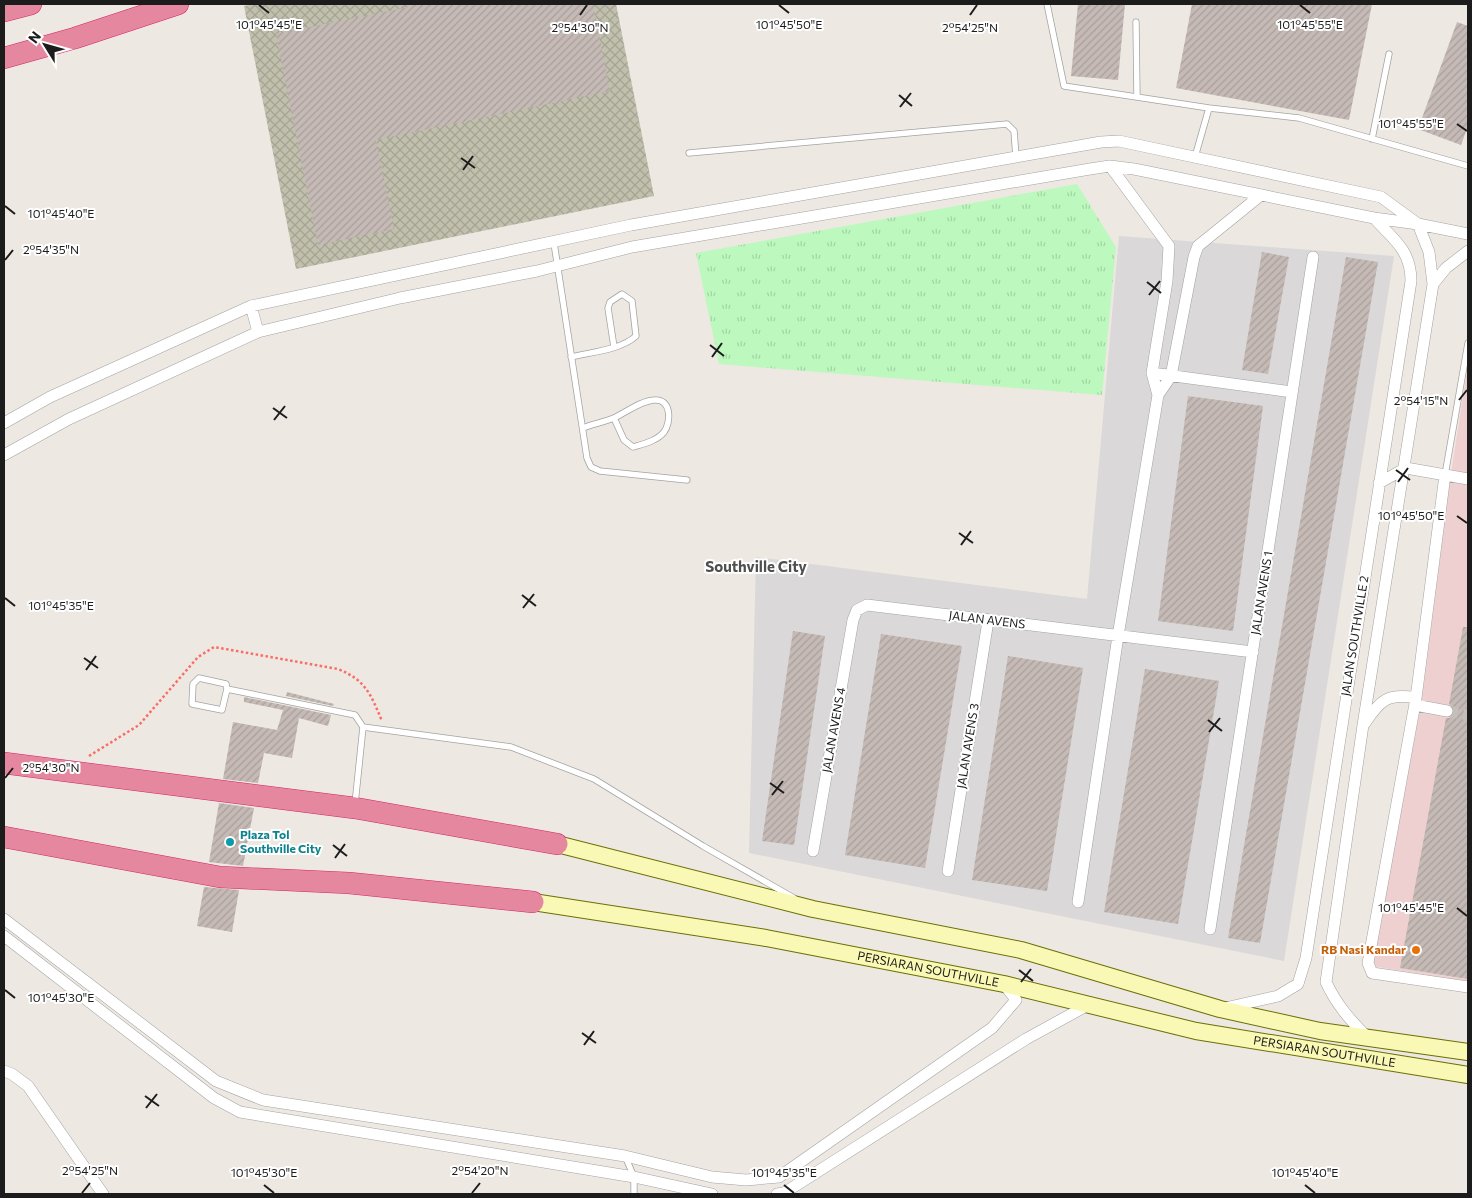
<svg xmlns="http://www.w3.org/2000/svg" width="1472" height="1198" viewBox="0 0 1472 1198" font-family="Commissioner,sans-serif">
	<style>
		.residential { fill: #dad8d9 }
		.commercial { fill: #efd0d0 }
		.construction { fill: url(#construction-cross-hatch) }
		.park { fill: url(#park-tufts) }
		.building { fill: url(#building-hatch) }
		.lines { fill: none; stroke-linecap: round; stroke-linejoin: round }
		.street-tunnel { stroke: #c3bfba; stroke-width: 11; stroke-dasharray: 11 5.5; stroke-linecap: butt }
		.lane-casing { stroke: #a3a3a3; stroke-width: 7 }
		.street-casing { stroke: #a3a3a3; stroke-width: 12 }
		.secondary-casing { stroke: #6b7005; stroke-width: 18 }
		.highway-casing { stroke: #d5246b; stroke-width: 22 }
		.path { stroke: #f96d66; stroke-width: 2.5; stroke-dasharray: 2.5 2.5; stroke-linecap: butt }
		.lane { stroke: #fff; stroke-width: 5.5 }
		.street { stroke: #fff; stroke-width: 11 }
		.secondary { stroke: #f9f8b4; stroke-width: 16 }
		.highway { stroke: #e5889f; stroke-width: 21 }
		.ticks { fill: none; stroke: #1c1c1c; stroke-width: 2 }
		.culture-dot { fill: #0f9aa8; stroke: #fff; stroke-width: 2 }
		.food-dot { fill: #e8710a; stroke: #fff; stroke-width: 2 }
		.labels { text-anchor: middle; stroke-width: 4; stroke-linejoin: round; paint-order: stroke }
		.street-label { font-size: 12px; fill: #1c1c1c; stroke: #fff }
		.culture-label { font-size: 12px; font-weight: bold; fill: #0d838f; stroke: #fff; text-anchor: start }
		.food-label { font-size: 12px; font-weight: bold; fill: #c56008; stroke: #fff; text-anchor: end }
		.quarter-label { font-size: 15px; font-weight: bold; fill: #4f4f4f; stroke: #fff }
		.ticks-label { font-size: 12px; text-anchor: middle; fill: #1c1c1c; stroke: #fff; stroke-width: 4; stroke-linejoin: round; paint-order: stroke }
	</style>
	<defs>
		<pattern id="construction-cross-hatch" width="8" height="8" patternUnits="userSpaceOnUse" patternTransform="scale(1.25)"><rect width="8" height="8" fill="#c1c0ad"/><path d="M0 0l8 8M0 8l8-8" fill="none" stroke="#a5a494"/></pattern>
		<pattern id="park-tufts" width="24" height="20" patternUnits="userSpaceOnUse" patternTransform="scale(1.25)"><rect width="24" height="20" fill="#bdf9be"/><path d="M3 7l-1-3M5 7V3M7 7l1-3M15 17l-1-3M17 17v-4M19 17l1-3" fill="none" stroke="#a2d5a3"/></pattern>
		<pattern id="building-hatch" width="6" height="6" patternUnits="userSpaceOnUse" patternTransform="scale(1.25)"><rect width="6" height="6" fill="#c5bab5"/><path d="M-1 1l2-2M0 6l6-6M5 7l2-2" fill="none" stroke="#a99f9b"/></pattern>
	</defs>
	<rect width="100%" height="100%" fill="#ede8e1"/>
	<path class="residential" d="M1119 236 1394 256 1284 961 749 853 756 557 1087 599Z"/>
	<path class="commercial" d="M1468 364V981L1377 967 1373 962 1422 699 1452 467Z"/>
	<path class="construction" d="M254 4H616L654 196 296 269 244 6Z"/>
	<path class="park" d="M1077 184 1116 247 1102 395 719 364 696 253Z"/>
	<path class="building" d="M423 4H593L610 91 376 140 394 229 318 245 276 34Z
		M1078 4H1125L1118 80 1071 76Z
		M1192 4H1372L1349 120 1176 88Z
		M1457 22 1468 26V126L1461 145 1418 129Z
		M1262 252 1289 257 1268 374 1242 370Z
		M1346 257 1378 262 1260 943 1228 938Z
		M1188 396 1263 406 1233 631 1158 621Z
		M1463 627H1468V979L1400 968 1446 718H1450L1454 713V708L1449 704Z
		M793 631 825 636 794 845 762 841Z
		M881 634 962 646 925 868 845 855Z
		M1008 656 1083 668 1047 891 972 880Z
		M1145 669 1219 681 1178 924 1104 912Z
		M287 692 334 704 333 706 286 696Z
		M244 697 331 715 328 726 299 718 292 758 264 753 258 783 223 779 233 722 277 730 283 710 244 702Z
		M219 803 254 808 243 866 209 862Z
		M204 887 239 890 232 932 197 926Z"/>
	<g class="lines">
		<path class="street-tunnel" d="M1447 711 1468 715"/>
		<defs>
			<path id="lane" d="M1047 4 1064 86 1209 108 1299 118 1468 166
				M1136 22 1137 97
				M1372 139 1389 54
				M689 153 1007 124 1014 131 1016 157
				M1195 157 1209 108
				M554 243 587 458 591 467 600 471 687 480
				M571 357C591 352 621 350 636 336L632 301 622 294 610 302 608 308 614 347
				M583 428C593 424 605 422 616 417 628 411 641 401 654 400 672 398 671 423 664 432 657 441 643 444 633 447L624 440 614 418
				M1445 475 1468 343
				M199 678 226 684 227 689 222 710 192 704 193 684Z
				M227 689 355 715 363 727 355 804
				M363 727 511 747 594 779 703 846 794 898
				M625 1156 634 1177V1194"/>
			<path id="street" d="M1110 166 1169 246 1167 281 1152 373 1158 395 1171 376 1194 257 1198 246 1261 195
				M1433 284 1446 268 1468 251
				M251 306 258 332
				M1152 373 1292 392
				M4 423 50 397 251 306 631 225 1101 142 1119 141 1381 197 1418 224 1429 252 1433 284 1363 725 1326 982C1336 1004 1350 1020 1367 1037
				M4 455 69 419 258 332 400 298 537 271 632 247 1090 169 1110 166 1134 169 1374 218 1418 224 1468 234
				M1445 475 1416 698 1368 963 1372 973 1468 987
				M1379 483 1406 468 1468 479
				M1415 705 1447 711
				M1365 723C1380 700 1388 693 1416 698
				M813 851 853 620 857 610 867 605 1253 652
				M948 871 988 621
				M1078 902 1118 636 1158 395
				M4 919 216 1081 263 1100 625 1156 712 1177 746 1180 779 1177 992 1028 1016 1000 1004 984
				M1210 929 1313 257
				M4 936 214 1098 240 1112 634 1177 712 1194
				M1225 1008 1278 996 1298 984 1306 958 1411 281C1411 250 1393 239 1374 218
				M4 1071 12 1074 28 1086 103 1194
				M777 1194 784 1193 1026 1039 1088 1005"/>
			<g id="secondary">
				<path d="M557 844 813 909 1021 950 1220 1009 1320 1031 1468 1052"/>
				<path id="s1" d="M533 902 766 938 1004 984 1196 1031 1468 1075"/>
			</g>
			<path id="highway" d="M4 11 31 4
				M4 58 75 38 178 4
				M4 763 355 808 557 844
				M4 837 220 877 349 883 533 902"/>
		</defs>
		<use href="#lane" class="lane-casing"/>
		<use href="#street" class="street-casing"/>
		<use href="#secondary" class="secondary-casing"/>
		<use href="#highway" class="highway-casing"/>
		<path class="path" d="M89 756 139 725 198 657 214 647 338 669C366 680 371 695 382 721"/>
		<use href="#lane" class="lane"/>
		<use href="#street" class="street"/>
		<use href="#secondary" class="secondary"/>
		<use href="#highway" class="highway"/>
	</g>
	<path class="ticks" d="M259 5 269 13M779 5 789 13M1300 5 1310 13M580 15 587 5M970 15 977 5M899 95 912 106M900 107 911 93M1457 124 1467 131M461 158 475 168M463 170 473 156M5 206 15 214M5 260 13 250M1147 282 1161 293M1149 295 1160 281M710 345 724 356M712 357 722 343M1459 400 1467 390M273 408 287 418M274 420 285 406M1396 470 1410 480M1398 482 1408 468M1457 516 1467 523M959 533 973 543M961 545 971 531M522 595 536 606M5 598 15 606M523 608 534 594M84 658 98 668M86 670 96 656M1208 720 1222 731M1209 732 1220 718M5 778 13 768M770 783 784 793M772 795 783 781M333 845 347 856M335 858 345 844M1457 908 1467 916M1019 970 1033 981M1021 982 1031 969M5 990 15 998M582 1033 596 1043M584 1045 594 1031M145 1096 159 1106M146 1108 157 1094M264 1185 274 1193M784 1185 794 1193M1305 1185 1315 1193M82 1193 90 1183M472 1193 480 1183"/>
	<circle class="culture-dot" cx="230" cy="842" r="5"/>
	<circle class="food-dot" cx="1416" cy="950" r="5"/>
	<g class="labels">
		<g class="street-label">
			<text transform="translate(1262 593) rotate(-81)" y="4">JALAN AVENS 1</text>
			<text transform="translate(987 620) rotate(7)" y="4">JALAN AVENS</text>
			<text transform="translate(1355 636) rotate(-81)" y="4">JALAN SOUTHVILLE 2</text>
			<text transform="translate(834 730) rotate(-80)" y="4">JALAN AVENS 4</text>
			<text transform="translate(968 746) rotate(-81)" y="4">JALAN AVENS 3</text>
			<text dy="4" stroke="none"><textPath href="#s1" startOffset="401">PERSIARAN SOUTHVILLE</textPath></text>
			<text dy="4" stroke="none"><textPath href="#s1" startOffset="806">PERSIARAN SOUTHVILLE</textPath></text>
		</g>
		<g class="culture-label">
			<text x="240" y="839">Plaza Tol<tspan x="240" dy="14">Southville City</tspan></text>
		</g>
		<g class="food-label">
			<text x="1406" y="954">RB Nasi Kandar</text>
		</g>
		<g class="quarter-label">
			<text x="756" y="572">Southville City</text>
		</g>
	</g>
	<g class="ticks-label">
		<text x="269" y="29">101°45'45"E</text>
		<text x="789" y="29">101°45'50"E</text>
		<text x="1310" y="29">101°45'55"E</text>
		<text x="580" y="32">2°54'30"N</text>
		<text x="970" y="32">2°54'25"N</text>
		<text x="1411" y="128">101°45'55"E</text>
		<text x="61" y="218">101°45'40"E</text>
		<text x="51" y="254">2°54'35"N</text>
		<text x="1421" y="405">2°54'15"N</text>
		<text x="1411" y="520">101°45'50"E</text>
		<text x="61" y="610">101°45'35"E</text>
		<text x="51" y="772">2°54'30"N</text>
		<text x="1411" y="912">101°45'45"E</text>
		<text x="61" y="1002">101°45'30"E</text>
		<text x="90" y="1175">2°54'25"N</text>
		<text x="480" y="1175">2°54'20"N</text>
		<text x="264" y="1177">101°45'30"E</text>
		<text x="784" y="1177">101°45'35"E</text>
		<text x="1305" y="1177">101°45'40"E</text>
	</g>
	<rect width="1472" height="1198" fill="none" stroke="#1c1c1c" stroke-width="10"/>
	<g transform="translate(45 45) rotate(307)" stroke="#ffffff" stroke-width="4" paint-order="stroke">
	<path d="M0-4L9 19L0 12L-9 19Z" fill="#1c1c1c"/>
	<text y="-8" font-size="14" font-weight="bold" text-anchor="middle" fill="#1c1c1c">N</text>
	</g>
</svg>
